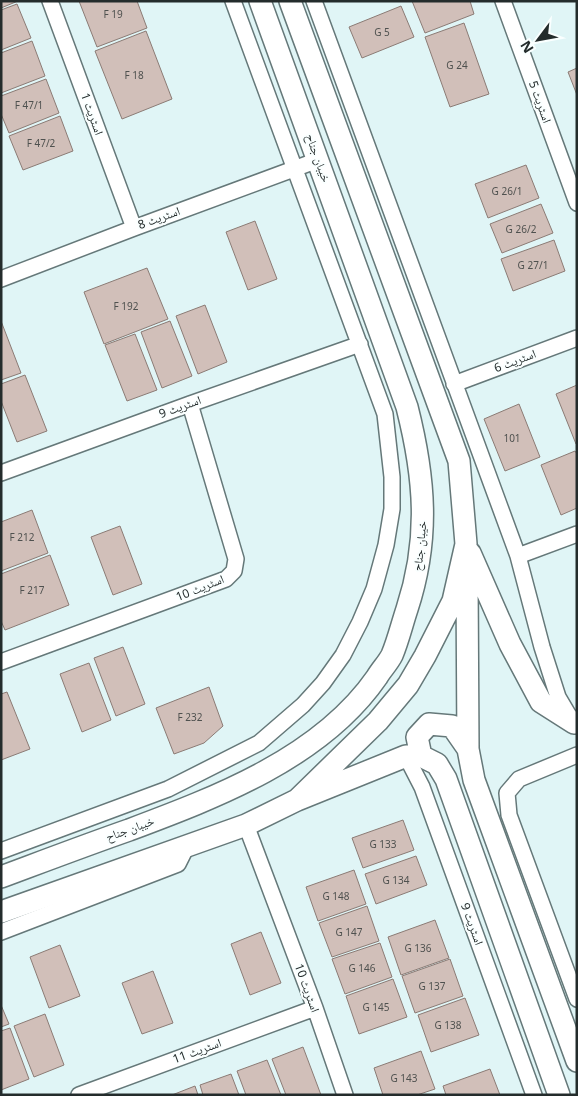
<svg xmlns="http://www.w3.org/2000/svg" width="578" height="1096" viewBox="0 0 578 1096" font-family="'Noto Sans','Noto Naskh Arabic',sans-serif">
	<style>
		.building { fill: #d1bfb9; stroke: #8b7b75 }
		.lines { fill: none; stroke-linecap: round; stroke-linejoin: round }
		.minor-casing { stroke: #657879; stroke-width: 18 }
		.secondary-casing { stroke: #657879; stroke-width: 24 }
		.minor { stroke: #fff; stroke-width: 15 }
		.secondary { stroke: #fff; stroke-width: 21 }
		.labels { text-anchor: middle; stroke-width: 4; stroke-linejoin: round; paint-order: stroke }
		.number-label { font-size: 10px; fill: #4f514f }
		.street-label { font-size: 12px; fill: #242c2c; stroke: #faffff }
	</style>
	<rect width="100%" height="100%" fill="#e0f5f6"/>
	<path class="building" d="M1 1H18L1 8Z
		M79 1H137L147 28 97 47Z
		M412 1H470L474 14 425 33Z
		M17 4 31 38 1 50V10Z
		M401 6 414 37 362 58 349 27Z
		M464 23 489 94 450 107 425 37Z
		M146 31 172 99 122 119 95 51Z
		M32 41 45 76 1 93V53Z
		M577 68V95L568 72Z
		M46 79 59 113 9 133 1 114V96Z
		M60 116 73 151 23 170 9 136Z
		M526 165 539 198 488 218 475 184Z
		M541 204 553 233 502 253 490 224Z
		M255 221 277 279 248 290 226 232Z
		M554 240 565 271 513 291 501 259Z
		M147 268 168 319 104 344 84 292Z
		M205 305 227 362 198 374 176 316Z
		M1 321 21 373 1 380Z
		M170 321 192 376 162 388 141 332Z
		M135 334 157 390 127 401 105 345Z
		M25 375 47 431 17 442 1 401V384Z
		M577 385V444H576L556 394Z
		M519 404 540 457 505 471 484 419Z
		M575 451 577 454V508L561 515 541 465Z
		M32 510 48 553 1 571V522Z
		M120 526 142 584 113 595 91 537Z
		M50 555 69 605 5 630 1 621V574Z
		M123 647 145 704 116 716 94 658Z
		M89 663 111 720 82 732 60 674Z
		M209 687 223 726 204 743 174 754 156 708Z
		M7 692 30 749 1 760V694Z
		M403 820 414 850 363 868 352 838Z
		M416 856 427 885 376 904 365 874Z
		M354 870 366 904 318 921 306 887Z
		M367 906 379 941 332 957 319 923Z
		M435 920 449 958 401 975 388 937Z
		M261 932 281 983 250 995 231 944Z
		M380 943 392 977 345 994 332 959Z
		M60 945 80 996 49 1008 30 957Z
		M450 959 463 996 415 1013 402 976Z
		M153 971 173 1023 142 1034 122 983Z
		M393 979 407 1017 359 1034 346 996Z
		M465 998 479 1035 431 1052 418 1015Z
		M1 1005 9 1024 1 1027Z
		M45 1014 64 1065 34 1077 14 1026Z
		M10 1028 29 1079 1 1090V1031Z
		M303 1047 321 1095H286L272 1059Z
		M421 1051 435 1089 417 1095H383L374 1068Z
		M267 1060 281 1095H246L237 1071Z
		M490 1069 500 1095H446L443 1086Z
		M231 1074 239 1095H203L200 1085Z
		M195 1086 198 1095H172Z"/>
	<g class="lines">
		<defs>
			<path id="minor" d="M50 1 134 228
				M314 1 518 556 542 647 558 697 571 719
				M503 1 577 203
				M1 279 134 228 318 160
				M454 384 577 338
				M1 473 190 404 360 344
				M518 556 577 534
				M1 662 226 579 234 571 236 559 190 404
				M577 755 519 779 507 793 509 815 577 999
				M406 756 422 787 534 1095
				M246 825 315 1008 345 1095
				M1 851 168 789 259 743 303 705 323 683 343 655 360 622 374 589 386 545 392 509V477L385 414 233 1
				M1 932 178 864 187 846
				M79 1095 315 1008"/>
			<path id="secondary" d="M290 1 459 461 466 544 453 601 425 656 408 685 378 721 297 800
				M470 553 510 644 541 702 574 723
				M467 579 468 749 474 780 577 1061
				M421 756 417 737 429 724 452 726 468 749
				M1 877C44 861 86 845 129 830 217 797 321 758 377 677 381 670 388 663 392 655 398 641 402 624 407 609 430 539 425 478 407 407L260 1
				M1 912 246 825 297 800 406 756H421L437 764 446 779 559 1095"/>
		</defs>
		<use href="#minor" class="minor-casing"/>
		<use href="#secondary" class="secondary-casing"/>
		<use href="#minor" class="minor"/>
		<use href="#secondary" class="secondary"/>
	</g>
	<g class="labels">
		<g class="number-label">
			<text x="113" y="18">F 19</text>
			<text x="382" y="36">G 5</text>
			<text x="457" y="69">G 24</text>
			<text x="134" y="79">F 18</text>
			<text x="29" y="109">F 47/1</text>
			<text x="41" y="147">F 47/2</text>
			<text x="507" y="195">G 26/1</text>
			<text x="521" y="233">G 26/2</text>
			<text x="533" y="269">G 27/1</text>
			<text x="126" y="310">F 192</text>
			<text x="512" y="442">101</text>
			<text x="22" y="541">F 212</text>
			<text x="32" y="594">F 217</text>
			<text x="190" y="721">F 232</text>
			<text x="383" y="848">G 133</text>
			<text x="396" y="884">G 134</text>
			<text x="336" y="900">G 148</text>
			<text x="349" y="936">G 147</text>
			<text x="418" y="952">G 136</text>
			<text x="362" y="972">G 146</text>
			<text x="432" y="990">G 137</text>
			<text x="376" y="1011">G 145</text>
			<text x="448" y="1029">G 138</text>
			<text x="404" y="1082">G 143</text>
		</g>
		<g class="street-label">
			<text transform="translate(540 102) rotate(70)" y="4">اسٹریٹ 5</text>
			<text transform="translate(92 114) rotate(70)" y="4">اسٹریٹ 1</text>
			<text transform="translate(318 158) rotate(70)" y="4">خیبان جناح</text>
			<text transform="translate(159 218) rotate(-20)" y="4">اسٹریٹ 8</text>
			<text transform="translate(515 361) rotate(-21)" y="4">اسٹریٹ 6</text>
			<text transform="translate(180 407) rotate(-20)" y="4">اسٹریٹ 9</text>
			<text transform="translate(420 546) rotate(-84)" y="4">خیبان جناح</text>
			<text transform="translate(200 588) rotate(-22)" y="4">اسٹریٹ 10</text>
			<text transform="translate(130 829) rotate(-20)" y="4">خیبان جناح</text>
			<text transform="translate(472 924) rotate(70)" y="4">اسٹریٹ 9</text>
			<text transform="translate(307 988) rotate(70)" y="4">اسٹریٹ 10</text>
			<text transform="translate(197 1051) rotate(-20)" y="4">اسٹریٹ 11</text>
		</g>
	</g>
	<rect width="578" height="1096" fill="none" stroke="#242c2c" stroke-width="5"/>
	<g transform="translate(538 40) rotate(238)" stroke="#faffff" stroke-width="4" paint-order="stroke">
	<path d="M0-4L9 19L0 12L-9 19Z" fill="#242c2c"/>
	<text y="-8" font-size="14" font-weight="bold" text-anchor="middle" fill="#242c2c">N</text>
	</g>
</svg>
